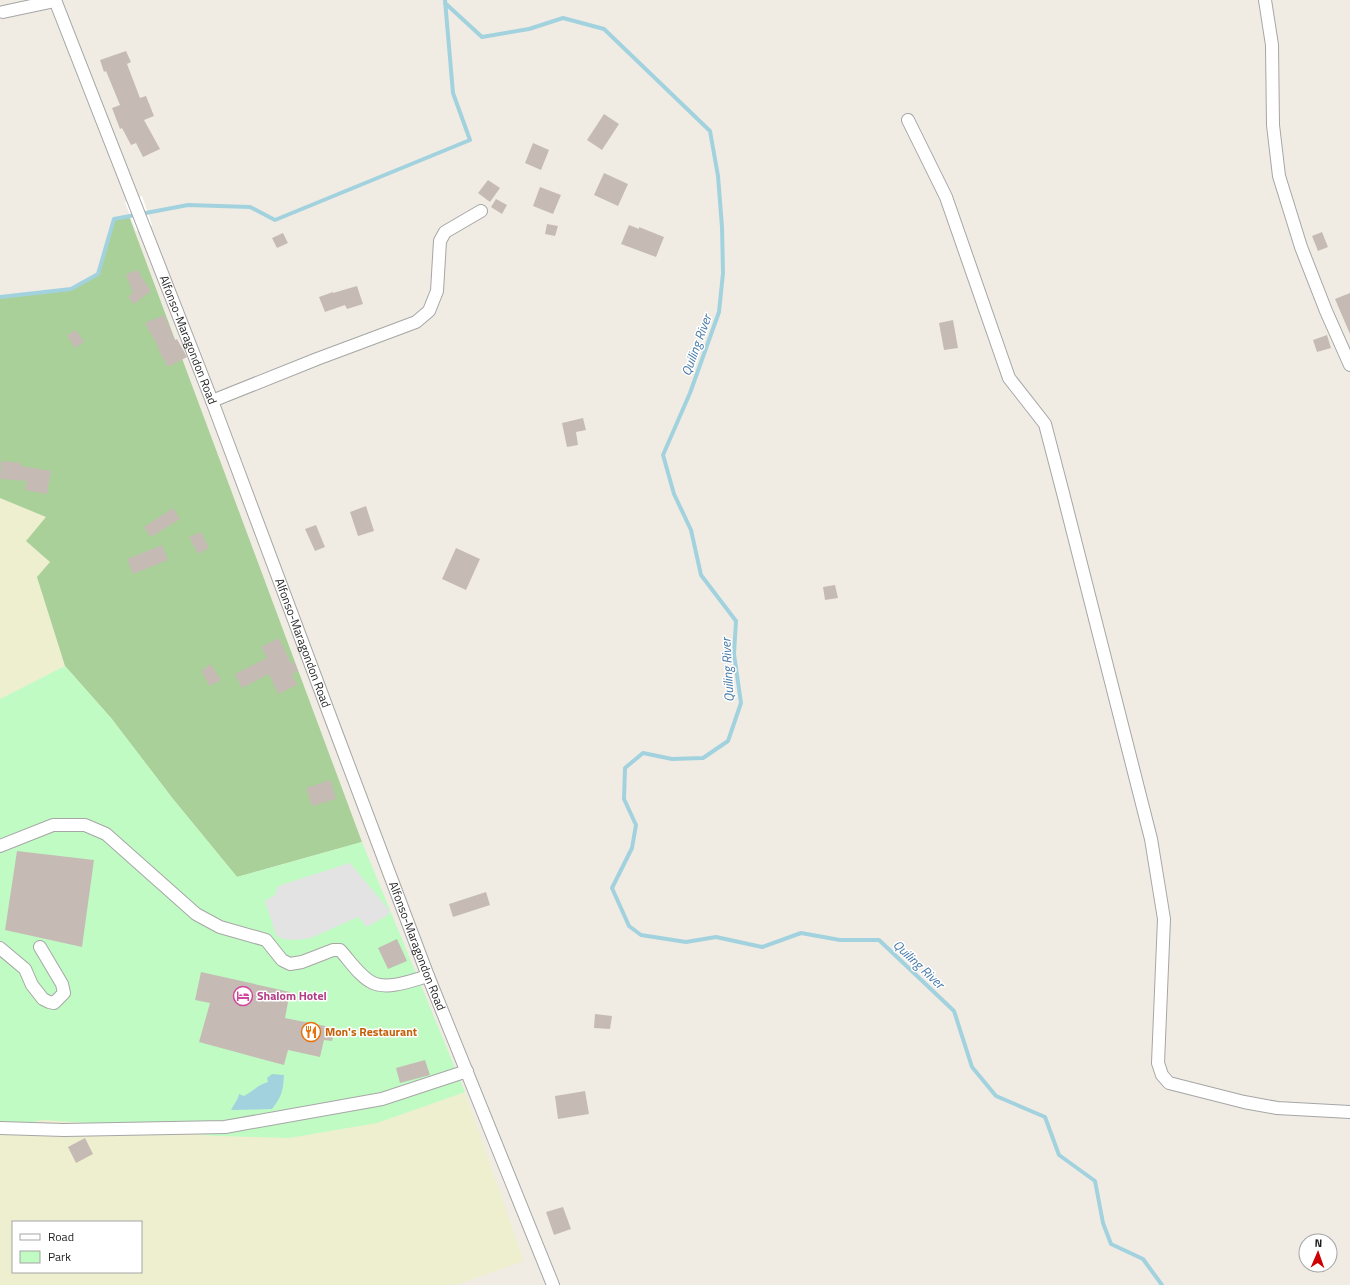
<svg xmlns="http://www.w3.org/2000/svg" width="1350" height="1285" viewBox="0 0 1350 1285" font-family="'Titillium Web',sans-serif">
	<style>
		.farmland { fill: #edefcf; fill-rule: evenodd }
		.forest { fill: #a9d098 }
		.park { fill: #c0fbc4 }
		.parking { fill: #e3e3e3 }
		.water { fill: #a3d2df }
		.pier { fill: #fff }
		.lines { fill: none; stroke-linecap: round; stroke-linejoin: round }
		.stream { stroke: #a3d2df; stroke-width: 4 }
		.building { fill: #c5bbb4 }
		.minor-casing { stroke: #a6a6a6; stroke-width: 14 }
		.minor { stroke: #fff; stroke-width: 12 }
		.labels { text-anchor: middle; stroke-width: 3; stroke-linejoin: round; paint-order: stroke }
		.street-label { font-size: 12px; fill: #1f1f1f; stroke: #fff }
		.hotel-label { font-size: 12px; font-weight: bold; fill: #b23c85; stroke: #fff; text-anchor: start }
		.food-label { font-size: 12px; font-weight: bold; fill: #c56008; stroke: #fff; text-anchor: start }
		.water-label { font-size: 13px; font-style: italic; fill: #4578a9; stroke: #fff }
	</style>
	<rect width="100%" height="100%" fill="#f0ece4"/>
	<path class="farmland" d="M0 498 46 517 50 562 37 577 65 666 0 699Z
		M465 1092 524 1261 456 1285H0V1128L43 1120 103 1124 377 1123ZM13 1222H141V1272H13Z"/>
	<path class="forest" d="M129 216 362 842 237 877 173 799 111 718 65 666 37 577 50 562 26 541 46 517 0 498V297L71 289 98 274 114 219Z"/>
	<path class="park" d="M65 666 111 718 173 799 237 877 362 842 465 1092 377 1123 289 1138 217 1136 180 1133 103 1124 43 1120 0 1128V699Z"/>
	<path class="parking" d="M350 863 390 911 388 915 367 927 358 917 311 938 296 940 282 939 276 935 265 901 275 895 278 886Z"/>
	<path class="water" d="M272 1074 284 1075C283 1091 282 1096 272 1109L231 1110 238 1098 239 1094 244 1096C252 1092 259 1084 268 1082L267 1078Z"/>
	<path class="pier" d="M142 196 152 225 136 231 125 202Z"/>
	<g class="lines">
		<path class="stream" d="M445 3 482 37 529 29 563 18 604 29 710 131 718 176 722 227 723 273 719 312 690 393 663 455 674 494 691 530 701 575 736 621 734 654 741 703 728 741 703 758 672 759 643 753 625 768 624 799 636 825 632 848 612 888 629 926 641 935 686 942 716 937 762 947 801 933 840 940H879L954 1011 972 1067 996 1096 1045 1117 1059 1155 1095 1181 1103 1223 1111 1244 1143 1259 1162 1285
			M0 297 71 289 98 274 114 219 188 205 250 207 275 220 470 140 453 93 445 0"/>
	</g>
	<path class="building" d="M126 51 131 62 127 64 140 98 146 96 154 116 144 120 160 149 143 157 136 143 131 145 122 128 120 129 112 108 120 105 106 71 104 72 100 60Z
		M604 114 619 124 602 150 587 140Z
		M533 143 549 150 541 170 525 163Z
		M604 173 628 184 618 206 594 195Z
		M488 180 500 188 490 202 478 193Z
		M540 187 561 195 553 214 533 206Z
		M496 199 507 205 502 214 491 207Z
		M547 224 558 226 555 236 545 234Z
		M629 225 639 229V227L664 237 656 257 621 244Z
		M1322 232 1328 247 1318 251 1312 236Z
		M283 233 288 243 277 248 272 238Z
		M138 270 141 276 151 291 134 304 128 297 133 293 126 274Z
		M357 286 363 304 347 309 345 305 325 312 319 297 333 292V293Z
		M1350 293V334L1335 299Z
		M164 315 175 340 177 339 187 357 168 367 158 349 159 348 145 323Z
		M953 320 958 348 944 350 939 323Z
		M76 330 84 342 75 348 67 335Z
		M1327 335 1331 348 1317 352 1313 340Z
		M583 418 586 430 576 432 578 445 567 447 562 423Z
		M1 461 21 463V466L51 471 47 494 25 490 27 481 0 479Z
		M366 506 374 531 358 536 350 512Z
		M173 508 180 519 151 537 144 527Z
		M316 525 325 547 315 551 305 529Z
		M201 532 209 548 198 554 189 537Z
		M162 545 168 560 133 574 127 559Z
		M456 548 480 559 466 590 442 579Z
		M835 585 838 598 825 600 823 587Z
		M279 638 291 663 294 662 298 671 292 674 297 685 278 694 269 674 242 688 235 674 267 658 261 647Z
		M211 664 221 680 210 686 201 671Z
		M331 780 336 799 312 806 306 788Z
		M17 851 94 860 82 947 5 930Z
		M486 892 490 905 453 917 449 904Z
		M397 939 407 961 388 969 378 948Z
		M201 972 290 992 285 1018 335 1028 332 1041 324 1040 320 1057 288 1050 284 1065 199 1042 210 1003 195 1000Z
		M595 1014 612 1016 610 1029 594 1028Z
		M425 1060 430 1075 400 1083 396 1068Z
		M585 1091 589 1114 558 1119 555 1096Z
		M85 1138 93 1154 76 1163 68 1147Z
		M563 1207 571 1229 554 1235 546 1212Z"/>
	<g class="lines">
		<defs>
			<g id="minor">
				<path id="s1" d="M55 0 212 401 339 740 428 976 553 1285"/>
				<path d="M1265 0 1272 45 1273 125 1279 176 1301 247 1326 311 1350 365"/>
				<path d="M3 12 55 1"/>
				<path d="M908 120 946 197 1009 378 1045 424 1063 493 1151 839 1164 919 1158 1063 1162 1075 1169 1083 1244 1102 1277 1108 1350 1112"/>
				<path d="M212 401 317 359 416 322 429 311 437 291 440 241 445 232 481 211"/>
				<path d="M0 846 53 825H85L106 834 196 914 220 927 266 940 282 960 290 964 302 962 333 950H340C350 961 360 977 373 983 389 990 413 980 428 976"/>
				<path d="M0 948 25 969 32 985 43 999 49 1002 54 1003 64 993 62 984 40 947"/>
				<path d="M0 1128 64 1130 225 1127 382 1099 467 1071"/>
			</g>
		</defs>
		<use href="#minor" class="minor-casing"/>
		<use href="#minor" class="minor"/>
	</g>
	<defs>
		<symbol id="hotel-ring" viewBox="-11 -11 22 22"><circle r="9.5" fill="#fff" stroke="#d1479c" stroke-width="1.5"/><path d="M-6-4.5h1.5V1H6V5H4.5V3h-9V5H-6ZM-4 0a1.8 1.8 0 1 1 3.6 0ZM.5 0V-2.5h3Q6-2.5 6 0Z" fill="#d1479c"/></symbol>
		<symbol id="restaurant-ring" viewBox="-11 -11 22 22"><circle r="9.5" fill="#fff" stroke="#e8710a" stroke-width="1.5"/><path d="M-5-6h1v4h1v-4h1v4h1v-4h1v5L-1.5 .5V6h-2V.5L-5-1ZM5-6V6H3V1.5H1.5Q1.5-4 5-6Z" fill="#e8710a"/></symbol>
	</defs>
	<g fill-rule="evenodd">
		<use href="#hotel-ring" x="232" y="985" width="22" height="22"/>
		<use href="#restaurant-ring" x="300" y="1021" width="22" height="22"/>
	</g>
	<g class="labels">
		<g class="street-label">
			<text dy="4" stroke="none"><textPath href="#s1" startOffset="365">Alfonso-Maragondon Road</textPath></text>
			<text dy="4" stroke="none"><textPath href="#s1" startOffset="689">Alfonso-Maragondon Road</textPath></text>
			<text dy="4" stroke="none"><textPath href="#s1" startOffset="1013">Alfonso-Maragondon Road</textPath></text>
		</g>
		<g class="hotel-label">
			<text x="257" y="1000">Shalom Hotel</text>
		</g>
		<g class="food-label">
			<text x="325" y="1036">Mon's Restaurant</text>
		</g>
		<g class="water-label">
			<text transform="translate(696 345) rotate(-70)" y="5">Quiling River</text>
			<text transform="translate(727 670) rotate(-93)" y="5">Quiling River</text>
			<text transform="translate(919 964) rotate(43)" y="5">Quiling River</text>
		</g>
	</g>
	<rect x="12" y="1221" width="130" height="52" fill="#ffffff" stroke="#a5a5a5"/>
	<rect x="20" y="1234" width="20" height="6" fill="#ffffff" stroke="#a5a5a5"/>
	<text x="48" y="1241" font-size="12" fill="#1f1f1f">Road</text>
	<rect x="20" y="1251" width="20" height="12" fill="#c0fbc4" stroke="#a5a5a5"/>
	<text x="48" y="1261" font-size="12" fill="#1f1f1f">Park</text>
	<g transform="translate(1318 1253) rotate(2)"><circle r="19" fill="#ffffff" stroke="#a5a5a5"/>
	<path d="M0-3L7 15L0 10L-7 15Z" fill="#cd0002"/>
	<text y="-6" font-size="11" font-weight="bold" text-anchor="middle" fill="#1f1f1f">N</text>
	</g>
</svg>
